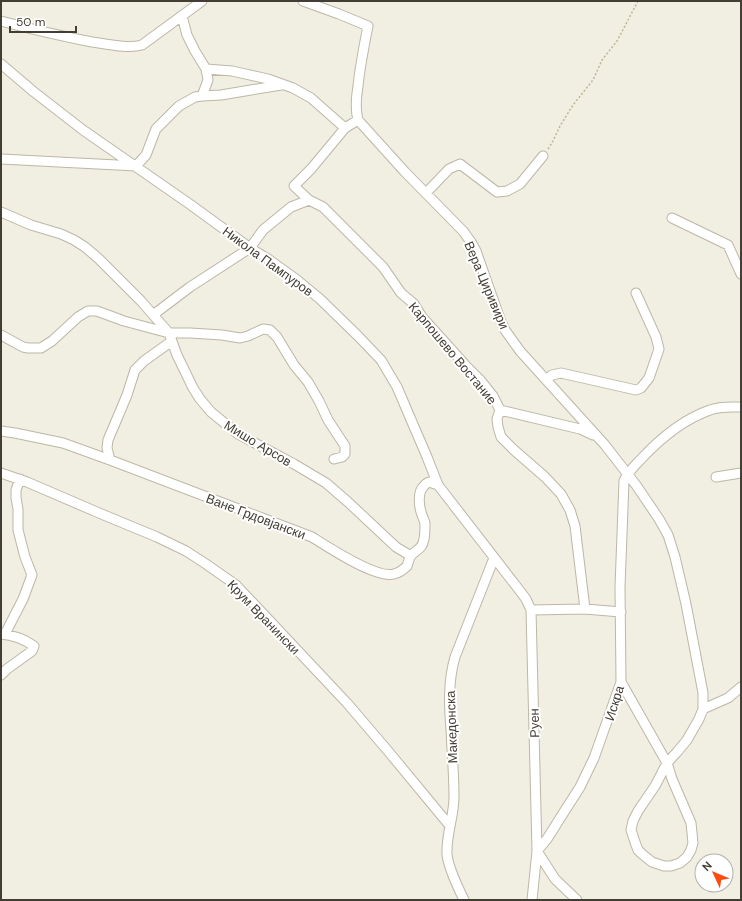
<svg xmlns="http://www.w3.org/2000/svg" width="742" height="901" viewBox="0 0 742 901" font-family="'DM Sans',sans-serif">
	<style>
		.lines { fill: none; stroke-linecap: round; stroke-linejoin: round }
		.minor-casing { stroke: #bdb7a5; stroke-width: 11 }
		.path { stroke: #bfb596; stroke-width: 1.5; stroke-dasharray: 2 2; stroke-linecap: butt }
		.minor { stroke: #fff; stroke-width: 9 }
		.labels { text-anchor: middle; stroke-width: 4; stroke-linejoin: round; paint-order: stroke }
		.street-label { font-size: 13px; fill: #433e33; stroke: #fff }
	</style>
	<rect width="100%" height="100%" fill="#f1eee2"/>
	<g class="lines">
		<defs>
			<path id="minor" d="M303 1 339 14 368 26C364 46 360 66 358 86 356 98 355 109 358 120L405 172 463 231 471 242 476 251 500 319 505 330 520 351 605 445 636 485 659 519 668 535 675 557 686 604 703 693V709L699 719 687 740 677 752 667 763 655 786 638 811 633 821 631 830 636 845 638 850 642 854 652 862 664 866H671L680 863 687 857 691 850 693 843 691 823 672 779 667 763 621 682
				M1 21C31 29 62 36 92 42 107 44 127 49 142 45L202 1
				M1 64 34 92 83 130 191 205 250 248 268 259 297 280 320 299 358 336 381 360 397 387 427 457 438 485 520 591 526 599 531 610 537 851 532 900
				M206 69 232 71 268 79 293 88 311 98 345 128
				M202 96 221 95 281 85
				M358 120 345 128 311 169 294 186 309 200 323 207 383 267 401 293 414 304 422 317 468 368 481 381 493 396 500 410 497 419 498 427 501 437 514 450 545 477 561 494 570 510 575 526 585 609
				M1 159 136 166 146 155 156 129 179 106 195 97 202 96 208 80 206 69 195 51 187 35 182 16
				M426 193 449 169 460 164 497 192 507 191 520 184 543 156
				M1 212 31 225 61 234 74 240 85 247 99 259 141 301 169 333 177 355 193 388 200 399 211 412 238 434 294 464 326 483 348 502 396 547 411 556
				M672 218 728 245 741 274
				M153 315 190 287 250 248 263 230 291 207 309 200
				M1 335 23 347 28 348H41L52 341 78 317 88 311H97L124 321 169 333H190L222 335 240 338 248 336 263 329 270 330 277 337 294 365 308 382 319 401 328 420 345 446V454L342 457 334 459
				M546 380 552 375 561 373 636 390 641 388 649 378 659 349 656 337 636 293
				M500 410 580 429 593 435
				M1 431 15 433 63 443 110 460 312 537C328 547 376 579 394 574 398 573 404 569 407 566 408 563 409 560 410 557 415 549 422 551 424 539 425 534 425 528 425 523 424 520 423 518 422 515 419 507 417 492 424 486 425 484 427 483 429 482L438 485
				M110 460 107 448 108 440 127 395 135 370 144 361 172 341
				M1 473 27 482 99 513 157 537 186 551 206 564 236 585 347 703 388 751 450 826
				M716 477 741 473
				M531 610 585 609 621 612
				M1 634C13 635 24 639 34 646L32 651 7 669 1 675
				M5 634 23 599 32 575 25 557 18 530V509L16 498V490L20 479
				M703 709 728 698 741 687
				M464 900C458 887 448 868 447 854 446 835 454 816 454 797 454 775 452 752 451 730 449 705 448 681 455 657L494 558
				M577 900 555 879 537 851 547 839 564 812 580 787 594 758 621 682 620 587 624 481C628 471 636 465 643 457 662 437 684 419 710 410 720 406 731 407 741 407"/>
		</defs>
		<use href="#minor" class="minor-casing"/>
		<path class="path" d="M548 149 552 143 560 126 573 105 593 80 602 60 617 41 638 1"/>
		<use href="#minor" class="minor"/>
	</g>
	<g class="labels">
		<g class="street-label">
			<text transform="translate(268 261) rotate(36)" y="5">Никола Пампуров</text>
			<text transform="translate(487 285) rotate(67)" y="5">Вера Циривири</text>
			<text transform="translate(453 353) rotate(50)" y="5">Карпошево Востание</text>
			<text transform="translate(258 443) rotate(31)" y="5">Мишо Арсов</text>
			<text transform="translate(256 516) rotate(21)" y="5">Ване Грдовјански</text>
			<text transform="translate(264 617) rotate(46)" y="5">Крум Вранински</text>
			<text transform="translate(614 703) rotate(-72)" y="5">Искра</text>
			<text transform="translate(534 723) rotate(-91)" y="5">Руен</text>
			<text transform="translate(451 727) rotate(-92)" y="5">Македонска</text>
		</g>
	</g>
	<rect width="742" height="901" fill="none" stroke="#433e33" stroke-width="4"/>
	<g transform="translate(714 873) rotate(314)"><circle r="19" fill="#ffffff" stroke="#b4b2ad"/>
	<path d="M0-3L7 15L0 10L-7 15Z" fill="#fe4b0d"/>
	<text y="-6" font-size="11" font-weight="bold" text-anchor="middle" fill="#433e33">N</text>
	</g>
	<path d="M10 26v6h66v-6" fill="none" stroke="#433e33" stroke-width="2"/>
	<text x="16" y="26" font-size="12" fill="#433e33" stroke="#ffffff" stroke-width="3" paint-order="stroke">50 m</text>
</svg>
